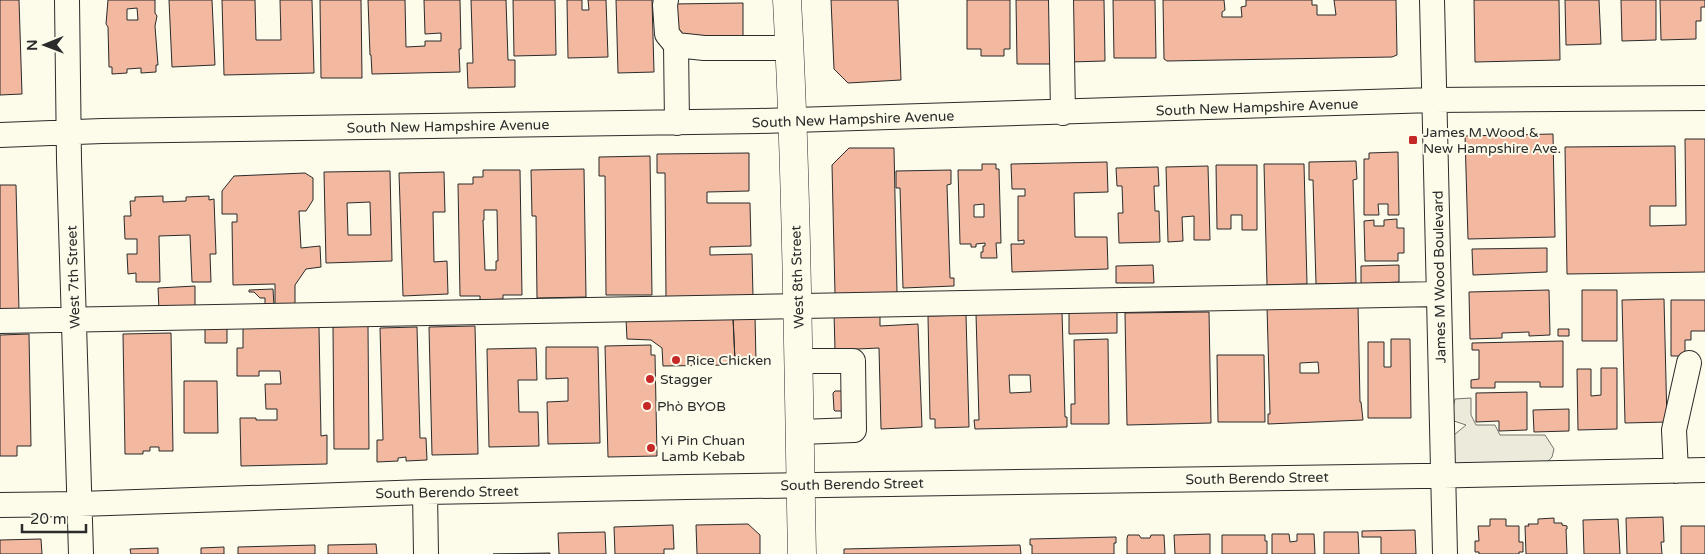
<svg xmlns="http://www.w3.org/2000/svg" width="1705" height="554" viewBox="0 0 1705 554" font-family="'Varela Round',sans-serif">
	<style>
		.green { fill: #ecebdb; stroke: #74746e }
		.building { fill: #f2b8a0; stroke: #2b2b2b; fill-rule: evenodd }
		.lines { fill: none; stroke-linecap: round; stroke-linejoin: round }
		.minor-casing { stroke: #2b2b2b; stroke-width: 26 }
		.major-casing { stroke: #2b2b2b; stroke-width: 29 }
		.minor { stroke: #fdfbea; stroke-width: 24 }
		.major { stroke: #fdfbea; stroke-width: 28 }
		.poi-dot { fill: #c62828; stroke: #fdfbea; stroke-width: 2 }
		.labels { text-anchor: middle; stroke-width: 4; stroke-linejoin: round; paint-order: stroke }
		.street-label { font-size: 14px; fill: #2b2b2b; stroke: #fdfbea }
		.poi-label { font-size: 14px; fill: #2b2b2b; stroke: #fdfbea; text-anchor: start }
	</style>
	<rect width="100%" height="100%" fill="#fdfbea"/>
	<path class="green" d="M1471 398V415L1476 425H1495L1500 435H1545L1554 449 1552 457 1544 466 1449 464 1454 435 1466 425 1454 421 1452 412 1455 399Z"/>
	<path class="building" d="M0 0H19L22 94 0 95Z
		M108 0H155V13L157 16 155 26 158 65H156V72L141 73V68L127 69V73L112 74V67H109L108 27 106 24ZM137 8 138 20H127V9Z
		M169 0H212L215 65 172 67Z
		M222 0H255L256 40H281L280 0H312L314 73 224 75Z
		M320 0H361L362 78H321Z
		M368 0H405L406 47 425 46V41H441V33L425 34 424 0H460L461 49H459L460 72 372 74 371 55H370Z
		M471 0H506L508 60H515V87L468 88 467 63H473Z
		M513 0H555L556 55 514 56Z
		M567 0H582V10H589L588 0H606L608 57 568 58Z
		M616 0H652L654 72 618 73Z
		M831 0H898L901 80 848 83 834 69Z
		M967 0H1010V49H1004V56H981V49H967Z
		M1016 0H1052L1053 64H1017Z
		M1068 0H1104L1105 61 1070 62Z
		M1113 0H1155L1156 58H1114Z
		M1163 0H1224L1225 10 1222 12V17H1242L1241 7 1246 6V0H1312V5H1317V15H1336L1334 0H1396L1397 55 1392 57 1167 61 1164 59Z
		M1474 0H1559L1560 60 1475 62Z
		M1565 0H1599L1601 44 1566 45Z
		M1621 0H1656V40L1622 41Z
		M1660 0H1705V7H1701V21H1696V39L1661 40Z
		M743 3V38L672 39V4Z
		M1553 134 1555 237 1468 239 1465 136Z
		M1685 139H1705V272L1567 274 1565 147 1675 146 1676 206H1650V226L1686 225Z
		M849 148H894L897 293 835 294 832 165Z
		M1398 152 1399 215H1388V204H1378L1379 215H1364V159H1369V153Z
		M749 153V191L707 192V203H750L751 246 710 247V255L752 254 753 297 666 299 665 173H657V154Z
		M650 156 652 295H606L605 176H599V157Z
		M1356 161 1357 179 1353 180 1356 283 1316 284 1313 180H1309V162Z
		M1107 162 1108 192 1074 193 1075 237H1107L1108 269 1012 272 1011 244H1024V240L1018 241V196H1025V189H1012L1011 164Z
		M982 164H996V169H999L1001 243H996L997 258H981V252H983V246H985V243L976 244V247H971V244H960L958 170H982ZM984 204V217H974V205Z
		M1264 164H1304L1307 284 1267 285Z
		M1216 165H1257V230H1242V215H1231V229H1217Z
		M1208 166 1210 240H1194V216L1182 217 1183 241 1168 242 1166 167Z
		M1158 167 1159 186H1154L1155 211H1159L1160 242 1119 243 1118 213H1123L1122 186H1117L1116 168Z
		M584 169 586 297 537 298 536 216H532L531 170Z
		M483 170H520L522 295H503V299L480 300V296H460L458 184H473V177H483ZM484 210H497L498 261H496V270H485L483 220H484Z
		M951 170V184L947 185 950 278H954V286L903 288 900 188H896V171Z
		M390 171 392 261 326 263 324 172ZM370 202 371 235H348L347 203Z
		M444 172 445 212H433L434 262 447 261 448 294 403 296 399 173Z
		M305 173 313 178V200L306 211H299L301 248 320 246 321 267 306 269 295 285V307L275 308V284L233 285 232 222H237V214H222V191L234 176Z
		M0 185H16L19 311H0Z
		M163 196V202L186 201V197L209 196V200L214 199 216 254H210L211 282H192L190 235 159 236 160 282H136V273L128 274 127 254H137V239H125L124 216H131L130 201H135V197Z
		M1397 219V228H1404V253H1398V261H1365L1364 221 1374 220V226H1384V220Z
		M1547 248V272L1473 275 1472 249Z
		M1153 265 1154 283H1116V266Z
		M1399 265V282L1361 284V266Z
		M195 286V308L159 310 158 288Z
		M273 289 274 306H265V298H260L254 292H249V290Z
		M1549 290 1550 335 1529 336V332L1502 333V338L1470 339 1469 292Z
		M1582 290H1617V341H1582Z
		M1664 299 1667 422 1625 423 1622 300Z
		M1671 300H1705V331H1691V340H1685V356H1671Z
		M1358 305 1360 402H1361L1363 420 1268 424V414H1270L1267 307ZM1318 362 1319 373H1300V363Z
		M1117 309V333L1069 334V310Z
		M880 311V326L918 324 922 427 881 429 879 348 835 350 834 313Z
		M1062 312 1065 417H1067V427L975 429 974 420H979L976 314ZM1009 375H1030L1031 392 1010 393Z
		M1209 312 1211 423 1127 425 1125 313Z
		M966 315 969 427 935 428V419H930L928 316Z
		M755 316 756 361H735L733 317Z
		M733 317 735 361 732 365 663 366 662 348 651 340 627 339 626 319Z
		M205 323H227V343H205Z
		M368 326 369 449H334L333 327Z
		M475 326 478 454 432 455 429 327Z
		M319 327 321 436 327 435V464L241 466 240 418H256V420H277V409H266L265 384H281L280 371H259V376H237V348H243V328Z
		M417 327 420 438H426L427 460 406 461V457L398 458V461L377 462V440H383L380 328Z
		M1558 329H1569V336H1558Z
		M171 333 173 451H159V447H150V451H143V454H125L123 334Z
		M29 334 31 446H17V456H0V335Z
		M1108 339 1109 424H1071V404H1075L1074 340Z
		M1391 339H1410L1411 418H1368V342H1384V367H1391Z
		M1563 341V387H1540V382H1495V388H1471V380L1479 379V350H1472V343Z
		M651 345V355H655L657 456 608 457 605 346Z
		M546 347H598L600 443 548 444 547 402 568 401V378L546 379Z
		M536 348 537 380H518L519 412H538L539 446 489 447 487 349Z
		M1217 355H1264L1265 422H1218Z
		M1601 368H1617V429L1578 430 1577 369H1591V396L1601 395Z
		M184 381H217L218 433H184Z
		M835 391H849V411H835L834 410 833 393Z
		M1527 392V430L1499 431V421L1476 422V393Z
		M1569 409V431L1534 432 1533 410Z
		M1663 517 1664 542H1661L1662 554H1627L1626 518Z
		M1554 518V523H1562V525L1567 526V529H1566L1567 554H1526L1525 526H1529L1528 524H1538V519Z
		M1490 519H1506V526H1519V542H1523V552H1519V554H1479V552H1475V541H1479L1478 526H1490Z
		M1618 519 1620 554H1584L1583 520Z
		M748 524 760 535V554H697L696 525Z
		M673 525 674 549H664V554H615L614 527Z
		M1681 526H1705V554H1681Z
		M1415 530 1416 554H1381V537H1362V531Z
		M605 532 606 554H559L558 533Z
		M1324 532H1358L1359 554H1324Z
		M1210 534V554H1175L1174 535Z
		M1272 534H1289L1290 542 1297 541V534H1314L1315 554H1272Z
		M1128 535H1139L1141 538H1150L1151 535H1164L1165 554H1127V538Z
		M1222 535H1265V541H1267V554H1222Z
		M1116 537V543H1114V554H1032V545H1030V539Z
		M41 539 42 554H0V540Z
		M376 544 377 554H328V545Z
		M315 545V554H238V547Z
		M1020 545 1021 554H844V549Z
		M224 547V554H201V548Z
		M158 548V554H131L130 549Z
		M550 553V554H493Z"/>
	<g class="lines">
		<defs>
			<path id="minor" d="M67 0 69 160 81 554
				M666 0 665 5 667 34 676 45 677 123
				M1061 0 1063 113
				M1432 0 1445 554
				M676 45 704 48H790
				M0 135 102 131 759 121 1434 100 1705 98
				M0 321 1439 294
				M799 361H853L854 430 800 432
				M1676 471 1674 430 1689 363
				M425 492 426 554
				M0 505 80 504 425 492 687 487 1420 476 1705 470"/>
			<path id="major" d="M787 0C797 185 798 369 802 554"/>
		</defs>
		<use href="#minor" class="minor-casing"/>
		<use href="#major" class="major-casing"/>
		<use href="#minor" class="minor"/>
		<use href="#major" class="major"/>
	</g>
	<g class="poi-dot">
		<rect x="1408" y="135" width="10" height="10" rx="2.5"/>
		<circle cx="676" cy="360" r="5"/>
		<circle cx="650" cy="379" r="5"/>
		<circle cx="647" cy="406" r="5"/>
		<circle cx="651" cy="448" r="5"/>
	</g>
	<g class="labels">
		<g class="street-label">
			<text transform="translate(1257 107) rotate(-2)" y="5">South New Hampshire Avenue</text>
			<text transform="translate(853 119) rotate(-2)" y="5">South New Hampshire Avenue</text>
			<text transform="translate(448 126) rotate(-1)" y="5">South New Hampshire Avenue</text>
			<text transform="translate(73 277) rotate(-92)" y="5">West 7th Street</text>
			<text transform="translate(797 277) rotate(-92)" y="5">West 8th Street</text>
			<text transform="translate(1439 277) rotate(-91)" y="5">James M Wood Boulevard</text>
			<text transform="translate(1257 478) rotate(-1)" y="5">South Berendo Street</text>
			<text transform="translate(852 484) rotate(-1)" y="5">South Berendo Street</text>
			<text transform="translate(447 492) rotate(-1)" y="5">South Berendo Street</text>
		</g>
		<g class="poi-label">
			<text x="1423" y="137">James M Wood &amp;<tspan x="1423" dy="16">New Hampshire Ave.</tspan></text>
			<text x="686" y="365">Rice Chicken</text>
			<text x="660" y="384">Stagger</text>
			<text x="657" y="411">Phò BYOB</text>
			<text x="661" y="445">Yi Pin Chuan<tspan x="661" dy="16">Lamb Kebab</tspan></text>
		</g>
	</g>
	<g transform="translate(45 45) rotate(269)" stroke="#fdfbea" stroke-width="4" paint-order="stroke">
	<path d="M0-4L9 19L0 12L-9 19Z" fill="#2b2b2b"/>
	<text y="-8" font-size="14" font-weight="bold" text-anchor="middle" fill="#2b2b2b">N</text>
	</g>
	<path d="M22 524v8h64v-8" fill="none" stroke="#2b2b2b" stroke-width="2.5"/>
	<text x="30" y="524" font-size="15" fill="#2b2b2b" stroke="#fdfbea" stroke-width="4" paint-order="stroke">20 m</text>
</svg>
